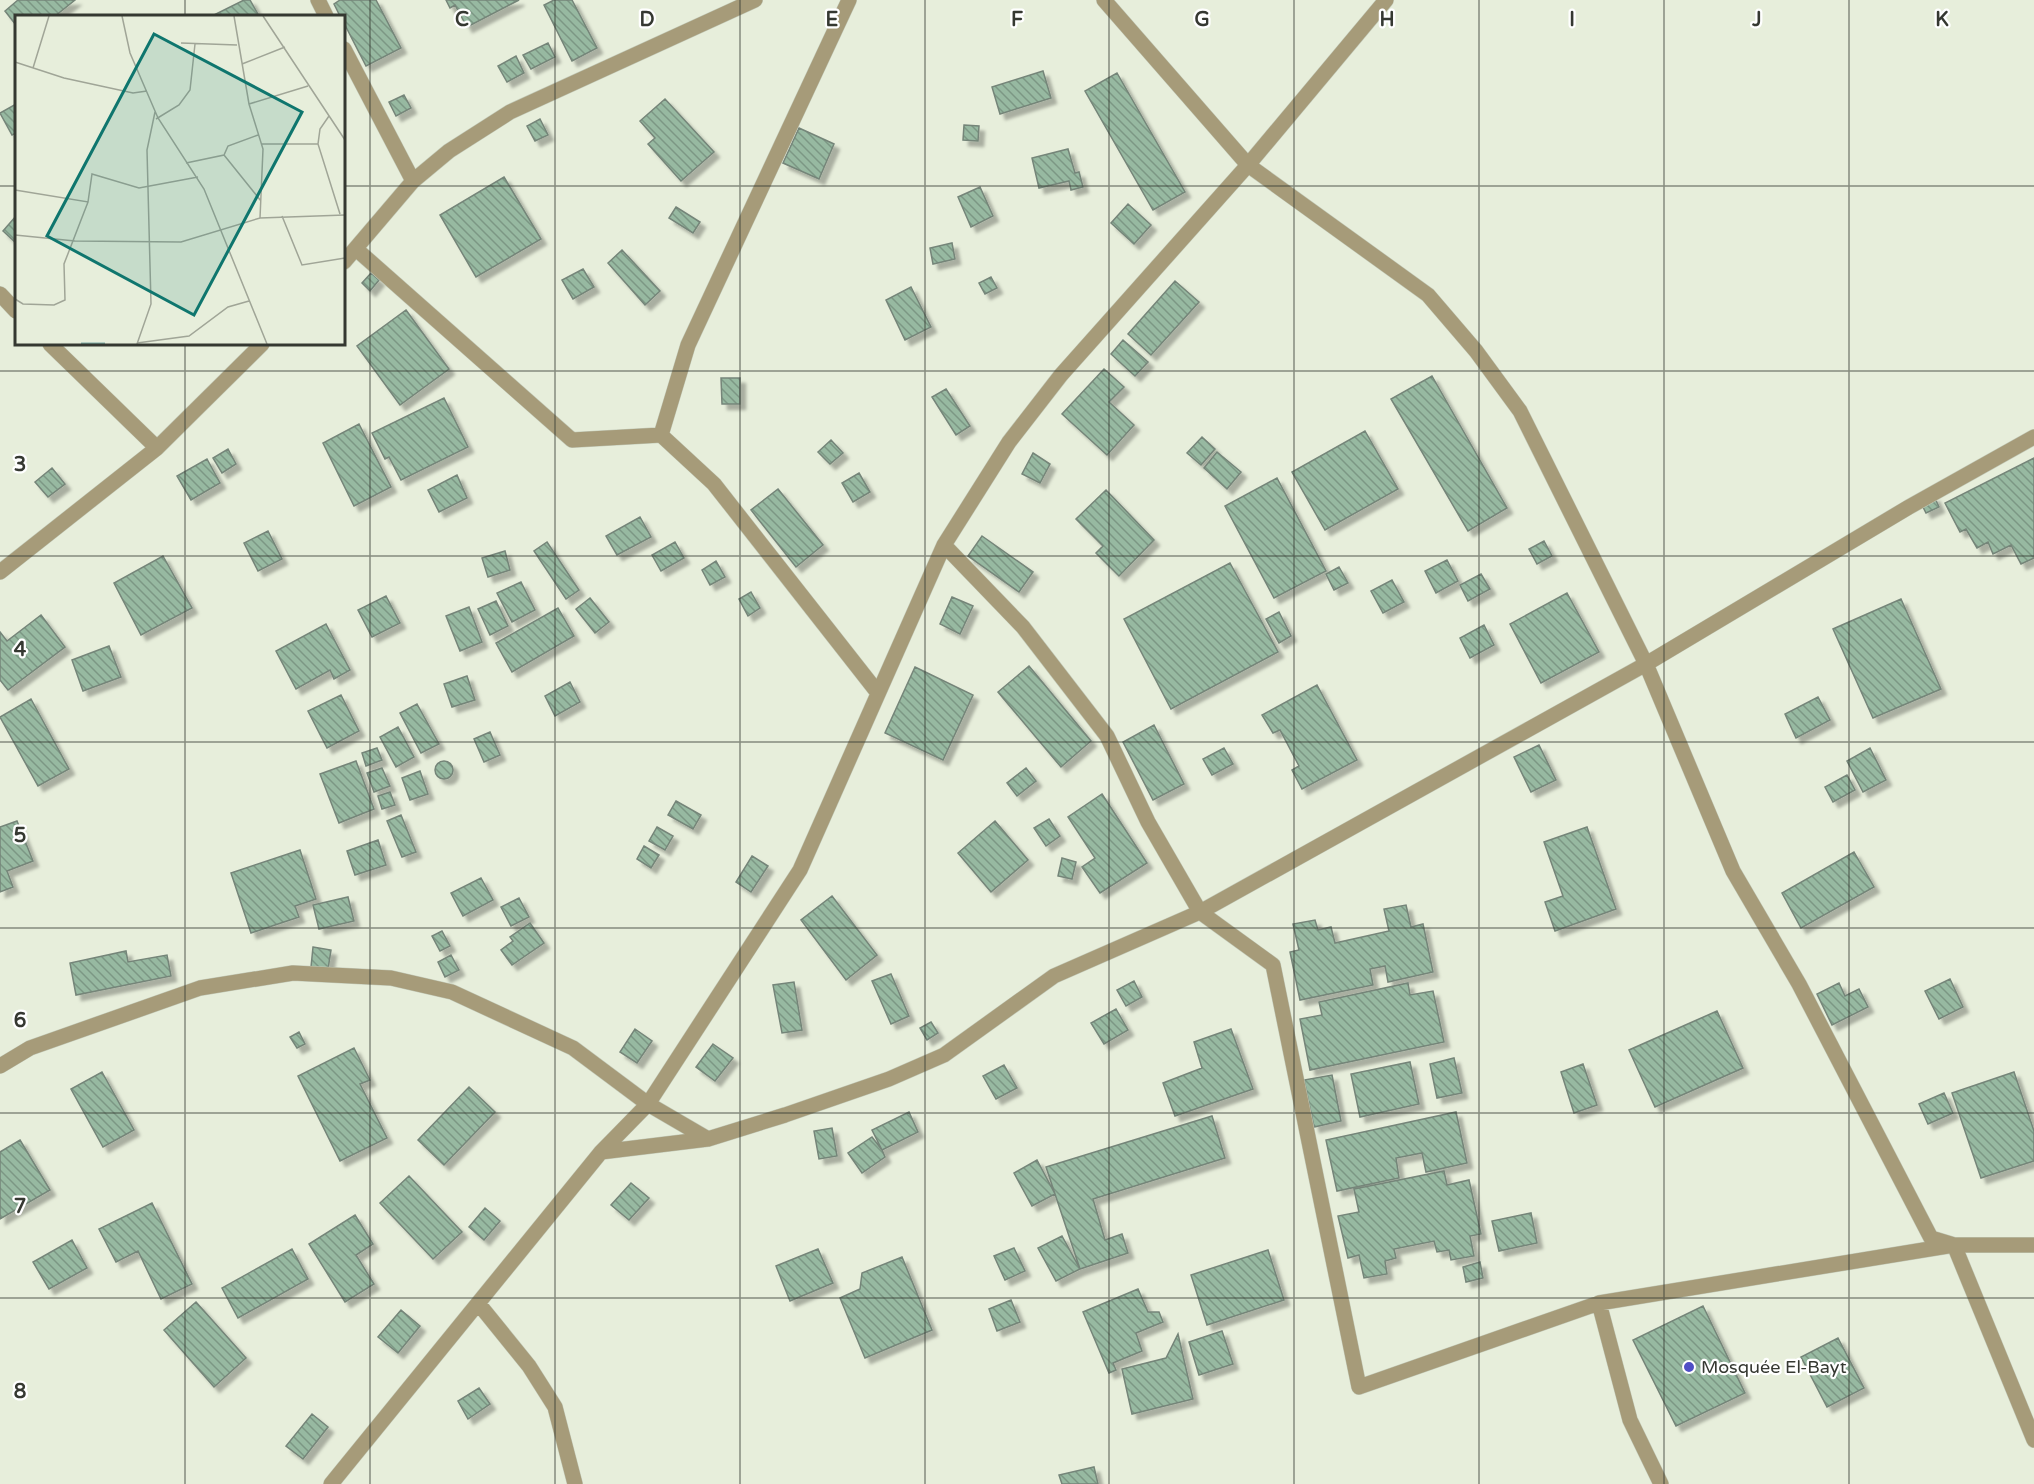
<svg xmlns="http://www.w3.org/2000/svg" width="2034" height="1484" viewBox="0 0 2034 1484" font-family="'Varela Round',sans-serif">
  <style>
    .building { fill: url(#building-back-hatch); stroke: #758579; stroke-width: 1.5; filter: url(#shadow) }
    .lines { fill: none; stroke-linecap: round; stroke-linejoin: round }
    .minor-casing { stroke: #c3cab9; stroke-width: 16 }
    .minor { stroke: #a69b79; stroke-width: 15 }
    .grid { fill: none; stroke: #353831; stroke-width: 1.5; stroke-opacity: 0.55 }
    .poi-dot { fill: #4f4ec5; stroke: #fff; stroke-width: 2 }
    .labels { text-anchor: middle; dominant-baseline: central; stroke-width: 4.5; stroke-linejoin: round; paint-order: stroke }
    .poi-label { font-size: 18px; fill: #353831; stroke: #fff; text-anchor: start }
    .inset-river { fill: none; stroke: #7fada6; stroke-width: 3 }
    .inset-road { fill: none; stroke: #a0a597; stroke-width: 1.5 }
    .view { fill: #0f766e; fill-opacity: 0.15; stroke: #0f766e; stroke-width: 3 }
    .inset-edge { fill: none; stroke: #353831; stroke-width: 3 }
    .grid-label { font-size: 20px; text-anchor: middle; font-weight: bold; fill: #353831; stroke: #fff; stroke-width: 4.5; stroke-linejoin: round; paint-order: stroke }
  </style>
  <defs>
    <pattern id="building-back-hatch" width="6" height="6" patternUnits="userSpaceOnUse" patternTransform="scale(1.5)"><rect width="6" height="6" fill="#97b9a1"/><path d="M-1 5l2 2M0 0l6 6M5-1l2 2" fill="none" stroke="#7c9784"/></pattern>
    <filter id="shadow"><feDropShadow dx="5.5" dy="5.5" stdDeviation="1.5" flood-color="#0004"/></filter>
  </defs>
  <rect width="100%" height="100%" fill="#e7eedb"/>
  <path class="building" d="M18 0H75L55 16H16V25L5 11Z
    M244 0H250L259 16H212Z
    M340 0H376L401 48 366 66 344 23V16H340L334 4Z
    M446 0H519L467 27 455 5 450 8Z
    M554 0H572L597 48 572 61 544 5Z
    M548 43 555 57 531 69 523 55Z
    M516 56 524 73 507 82 498 66Z
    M1043 71 1051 98 1000 114 992 87Z
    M1117 73 1185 192 1153 210 1085 91Z
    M404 95 411 108 396 116 389 102Z
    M665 99 714 152 681 181 648 144 655 138 640 121Z
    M16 104V133L12 135 0 113Z
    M540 119 548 135 535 141 527 126Z
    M964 125 979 126 978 141 963 140Z
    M799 128 834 144 819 179 783 163Z
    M1068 149 1075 173 1079 172 1083 187 1071 190 1069 181 1039 188 1032 158Z
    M504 177 541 239 476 277 440 215Z
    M980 187 993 216 971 227 958 197Z
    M1128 204 1151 225 1134 244 1111 223Z
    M676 207 700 222 693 233 669 218Z
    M16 216V243L3 231Z
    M952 243 955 259 933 264 930 248Z
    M622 250 660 291 645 305 608 263Z
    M583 269 594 287 573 299 562 280Z
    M371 273 379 280 370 291 362 283Z
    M991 277 997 288 985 294 979 283Z
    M1175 281 1199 302 1151 355 1128 334Z
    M911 287 931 327 905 340 886 300Z
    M406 310 449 369 400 405 357 346Z
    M1123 340 1148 362 1135 376 1111 354Z
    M1104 369 1124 387 1109 402 1134 425 1107 455 1062 414Z
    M1432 376 1507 508 1468 531 1391 399Z
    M721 378H740V404H722Z
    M946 389 970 426 956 435 932 397Z
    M444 398 468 447 401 480 389 457 385 459 372 433Z
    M359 424 391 487 354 506 323 443Z
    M1365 431 1398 489 1325 530 1292 472Z
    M1202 437 1215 449 1201 465 1187 453Z
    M831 440 843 453 830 464 818 452Z
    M228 449 236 464 222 473 213 458Z
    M1217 452 1241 472 1227 489 1204 468Z
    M1033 453 1050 464 1040 483 1022 474Z
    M2034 458V558L2021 564 2011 545 1993 554 1988 542 1977 548 1966 529 1960 532 1945 503Z
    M207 459 220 483 191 500 177 476Z
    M52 468 65 484 48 497 35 482Z
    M859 473 870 492 853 502 842 483Z
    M457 475 467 498 439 512 428 490Z
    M1277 478 1326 571 1274 598 1225 506Z
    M778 489 823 545 796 567 751 510Z
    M1106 490 1154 540 1119 576 1096 553 1103 546 1076 519Z
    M1934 496 1939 507 1926 513 1921 503Z
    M640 517 651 537 617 555 606 536Z
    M268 531 282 559 258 571 244 543Z
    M982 536 1033 572 1019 592 968 556Z
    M1544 541 1552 556 1537 564 1529 549Z
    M547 542 579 590 566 599 534 551Z
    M675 542 684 558 661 571 652 555Z
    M505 551 510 570 488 577 482 558Z
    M163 556 192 608 141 635 114 583Z
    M1447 560 1458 581 1436 593 1425 571Z
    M716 561 725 577 710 585 702 570Z
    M1230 563 1278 652 1171 709 1124 619Z
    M1339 567 1348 583 1334 590 1326 574Z
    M1481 574 1490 589 1468 601 1460 585Z
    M1392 580 1404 602 1383 613 1371 591Z
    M521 582 535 610 512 622 497 593Z
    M751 592 760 608 748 616 739 599Z
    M1567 593 1599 652 1541 683 1510 624Z
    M386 596 400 623 372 637 358 610Z
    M952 597 973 606 960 634 940 624Z
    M590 598 609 622 595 633 576 609Z
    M1901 599 1941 689 1873 718 1833 629Z
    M496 601 508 626 490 635 478 609Z
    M469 607 482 642 460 651 446 616Z
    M558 608 574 636 512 672 496 643Z
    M1279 612 1291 636 1279 643 1266 619Z
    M41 615 65 647 8 690 0 680V632L7 641Z
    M326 624 350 670 334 679 330 670 296 689 276 651Z
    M1484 625 1494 645 1470 658 1460 638Z
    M109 646 121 677 83 691 72 660Z
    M1029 666 1091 741 1061 767 998 692Z
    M915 667 973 695 943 760 885 733Z
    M467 676 475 700 452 707 444 684Z
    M570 682 580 702 555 716 545 696Z
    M1317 685 1357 760 1302 789 1292 770 1299 766 1280 730 1273 733 1262 715Z
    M341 695 359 731 327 748 308 711Z
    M1818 697 1830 720 1796 738 1785 714Z
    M31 699 69 769 38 786 0 717Z
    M417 704 439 744 421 753 400 713Z
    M1154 725 1184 784 1153 800 1123 742Z
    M398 727 414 757 396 767 380 737Z
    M490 732 500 755 484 762 474 739Z
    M1539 745 1556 780 1531 792 1514 757Z
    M377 748 382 760 366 766 362 753Z
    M1224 748 1233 764 1212 775 1203 759Z
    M1870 748 1886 780 1863 792 1847 761Z
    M356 761 374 809 339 823 320 774Z
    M435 770a9 9 0 1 1 18 0a9 9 0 1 1-18 0Z
    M382 768 390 786 374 792 367 773Z
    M1026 768 1036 781 1017 796 1007 783Z
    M420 771 428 794 410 800 402 778Z
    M1847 775 1855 790 1833 802 1825 787Z
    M390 792 395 805 382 809 378 796Z
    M1102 794 1147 863 1100 893 1082 867 1095 858 1068 817Z
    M676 801 701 815 693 829 668 815Z
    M401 815 416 852 402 857 387 821Z
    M1049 819 1060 836 1046 846 1034 828Z
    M17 821 33 861 7 871 13 887 0 892V827Z
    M995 821 1028 860 991 892 958 853Z
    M657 827 673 836 665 850 649 841Z
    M1587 827 1616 909 1555 931 1545 902 1563 896 1544 842Z
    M378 840 386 865 355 875 347 851Z
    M644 846 659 855 651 868 637 859Z
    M300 850 316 899 295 906 299 917 251 933 231 873Z
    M1854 852 1874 887 1801 928 1782 893Z
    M752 856 768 866 751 892 736 882Z
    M1062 858 1076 862 1072 879 1058 876Z
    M481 878 493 900 463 916 451 893Z
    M832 896 877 955 846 980 801 920Z
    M348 897 354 921 319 929 313 905Z
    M519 898 529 917 511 926 501 907Z
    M1406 905 1411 927 1423 924 1433 972 1388 982 1385 966 1370 969 1373 985 1300 1000 1290 952 1299 950 1293 924 1315 920 1318 930 1331 927 1335 943 1389 931 1384 909Z
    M530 923 544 943 512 965 501 950 513 941 510 937Z
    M442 931 450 946 440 951 432 936Z
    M313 947 331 950 328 969 311 967Z
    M126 951 128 962 167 955 171 976 76 995 70 963Z
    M451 955 459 970 445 977 438 962Z
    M891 974 909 1016 891 1024 872 981Z
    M1950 979 1963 1007 1939 1019 1925 991Z
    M1134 981 1142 997 1126 1006 1117 990Z
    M794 982 802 1030 782 1033 773 985Z
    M1408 983 1410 995 1433 991 1444 1042 1310 1070 1300 1019 1322 1015 1319 1002Z
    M1839 983 1845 996 1859 989 1868 1007 1832 1025 1817 994Z
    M1116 1009 1128 1030 1104 1044 1091 1023Z
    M1717 1011 1743 1068 1655 1107 1629 1050Z
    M931 1022 938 1033 927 1040 920 1028Z
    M635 1029 652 1041 637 1063 620 1052Z
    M1231 1029 1253 1089 1175 1116 1163 1083 1202 1068 1194 1042Z
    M299 1032 305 1044 297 1048 290 1037Z
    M713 1044 733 1058 715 1081 696 1067Z
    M354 1048 370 1080 360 1084 387 1138 340 1161 298 1076Z
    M1454 1058 1462 1093 1437 1098 1430 1064Z
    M1410 1062 1419 1104 1360 1117 1351 1074Z
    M1583 1064 1597 1105 1574 1113 1561 1072Z
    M1004 1065 1017 1088 996 1099 983 1076Z
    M102 1072 134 1130 103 1147 71 1089Z
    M2014 1072 2034 1131V1161L1981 1178 1952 1093Z
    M1332 1075 1341 1121 1314 1127 1304 1080Z
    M469 1087 495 1112 444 1165 418 1140Z
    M1944 1093 1953 1113 1928 1124 1919 1104Z
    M909 1112 918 1132 882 1150 872 1130Z
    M1456 1112 1467 1163 1426 1172 1422 1153 1396 1158 1399 1178 1337 1191 1326 1140Z
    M1212 1116 1225 1158 1093 1199 1105 1240 1122 1234 1128 1253 1080 1269 1046 1167Z
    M832 1128 837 1156 819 1159 814 1131Z
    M872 1137 882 1150 885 1157 862 1173 848 1153Z
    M20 1140 50 1190 0 1219V1152Z
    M1037 1160 1055 1194 1032 1206 1014 1173Z
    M1444 1171 1447 1185 1469 1180 1481 1234 1470 1236 1474 1256 1451 1260 1449 1250 1437 1252 1434 1241 1394 1249 1396 1258 1385 1261 1387 1274 1364 1278 1359 1255 1348 1258 1338 1216 1359 1212 1354 1189Z
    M409 1176 462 1232 433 1259 380 1203Z
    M631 1183 649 1198 629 1220 611 1205Z
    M152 1203 192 1284 161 1299 138 1251 116 1262 99 1229Z
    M485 1208 500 1221 484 1240 469 1227Z
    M1531 1213 1537 1243 1499 1251 1492 1221Z
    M355 1215 373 1244 356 1255 374 1284 345 1302 309 1244Z
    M1062 1236 1080 1269 1056 1281 1038 1248Z
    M72 1240 87 1268 49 1289 33 1262Z
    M1014 1248 1025 1271 1005 1280 994 1256Z
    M292 1249 308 1279 238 1318 222 1288Z
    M818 1249 833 1283 790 1301 776 1266Z
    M1268 1250 1284 1300 1207 1325 1191 1275Z
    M902 1257 932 1330 865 1358 840 1298 860 1289 862 1273Z
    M1480 1262 1483 1278 1466 1282 1463 1267Z
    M1138 1289 1148 1312H1159L1163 1322 1136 1333 1142 1351 1113 1363 1116 1370 1109 1373 1083 1312Z
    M1011 1300 1020 1322 997 1331 989 1309Z
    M196 1302 246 1358 214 1387 164 1330Z
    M1703 1306 1745 1393 1676 1426 1633 1340Z
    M401 1310 420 1326 398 1353 378 1337Z
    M1222 1331 1233 1364 1199 1375 1189 1342Z
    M1178 1334 1193 1399 1132 1414 1122 1369 1166 1358Z
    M1838 1338 1864 1388 1827 1407 1801 1357Z
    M479 1388 490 1404 468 1419 458 1401Z
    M312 1414 328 1427 303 1459 286 1446Z
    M1094 1467 1098 1484H1062L1059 1475Z"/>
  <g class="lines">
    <g class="minor-casing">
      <path id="minor" d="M318 0 326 16
        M1104 0 1248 165 1428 295 1476 351 1520 411 1646 664 1733 871 1799 984 1931 1238 1954 1245 2034 1440
        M344 49 413 181
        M356 249 572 440 661 435 714 484 878 693
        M344 262 413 181 449 151 510 112 755 0
        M0 294 16 311
        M50 344 157 448
        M661 435 688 345 849 0
        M944 545 1023 627 1107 736 1148 822 1200 912 1273 965 1359 1387 1599 1303 1630 1420 1661 1484
        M0 572 157 448 262 344
        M0 1066 30 1048 200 988 293 973 391 978 452 992 573 1048 648 1104 708 1139
        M601 1152 708 1139 785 1115 889 1079 944 1055 1054 976 1200 912 1646 664 1909 507 2034 437
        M478 1303 529 1366 555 1407 575 1484
        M1599 1303 1954 1245H2034
        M331 1484 601 1152 648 1104 800 870 944 545 1009 442 1061 375 1248 165 1386 0"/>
    </g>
    <use href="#minor" class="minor"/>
  </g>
  <path class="grid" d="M185 0V16M370 0V1484M555 0V1484M740 0V1484M925 0V1484M1109 0V1484M1294 0V1484M1479 0V1484M1664 0V1484M1849 0V1484M0 186H16M344 186H2034M185 344V1484M0 371H2034M0 556H2034M0 742H2034M0 928H2034M0 1113H2034M0 1298H2034"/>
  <circle class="poi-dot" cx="1689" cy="1367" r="6"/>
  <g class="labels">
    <g class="poi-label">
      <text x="1701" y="1367">Mosquée El-Bayt</text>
    </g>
  </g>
  <g transform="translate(15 15)">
    <rect width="330" height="330" fill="#e7eedb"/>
    <path class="inset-river" d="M66 329H90"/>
    <path class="inset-road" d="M107 1 115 38 143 103 189 174 252 329M219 1 234 89 248 134 245 203M248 1 330 125M166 28 222 30M0 47 49 63 118 78 132 76M227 49 270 32M18 53 34 1M234 89 293 71M314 101 305 114 303 129 325 199M141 104 164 90 175 75 180 29M247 129H303M209 140 246 186M171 148 209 140 213 131 243 120M0 175 73 187 77 159 124 173 183 162M267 201 287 250 330 243M0 220 60 226 166 227 245 203 330 200M0 284 8 289 39 290 50 285 49 249 73 187M122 328 174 321 213 292 234 286M122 329 136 289 132 135 140 97"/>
    <path class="view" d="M139 19 287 97 179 300 32 221Z"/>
    <rect width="330" height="330" class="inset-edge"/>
  </g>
  <g class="grid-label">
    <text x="462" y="26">C</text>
    <text x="647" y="26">D</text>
    <text x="832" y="26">E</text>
    <text x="1017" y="26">F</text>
    <text x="1202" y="26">G</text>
    <text x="1387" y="26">H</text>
    <text x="1572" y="26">I</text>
    <text x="1757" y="26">J</text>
    <text x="1942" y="26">K</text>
    <text x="20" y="471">3</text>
    <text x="20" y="656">4</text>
    <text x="20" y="842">5</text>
    <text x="20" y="1027">6</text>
    <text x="20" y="1213">7</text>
    <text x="20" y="1398">8</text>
  </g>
</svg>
